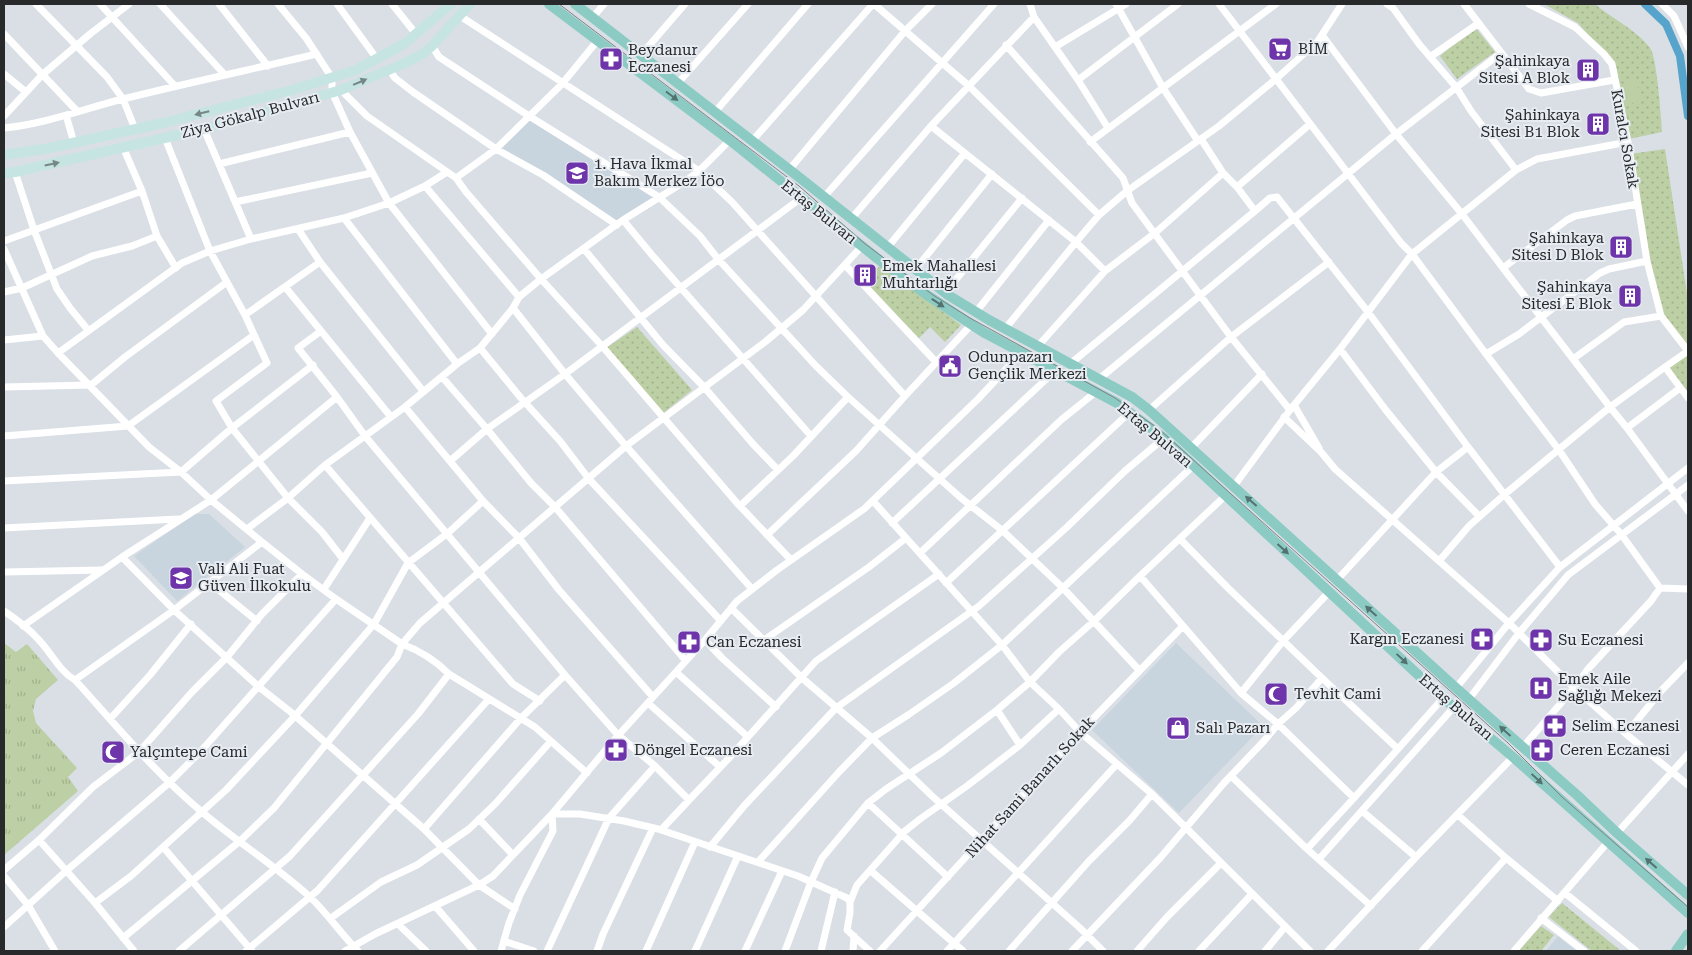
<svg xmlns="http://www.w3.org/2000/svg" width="1692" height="955" viewBox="0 0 1692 955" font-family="'Roboto Serif',serif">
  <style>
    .built { fill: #c8d4de }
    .grass { fill: url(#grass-tufts) }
    .park { fill: url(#park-dots) }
    .garden { fill: #bdcfa4 }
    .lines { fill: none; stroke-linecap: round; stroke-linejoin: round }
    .canal { stroke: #56a3cb; stroke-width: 8 }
    .street { stroke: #fff; stroke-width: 7 }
    .secondary { stroke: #c6e5e2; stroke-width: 10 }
    .primary { stroke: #8ccbc4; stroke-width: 10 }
    .tram { stroke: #7f8387; stroke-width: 1 }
    .oneway { fill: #768786 }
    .oneway2 { fill: #547270 }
    .labels { text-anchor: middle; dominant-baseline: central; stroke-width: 4; stroke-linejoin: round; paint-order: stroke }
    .poi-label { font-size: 15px; fill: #27292b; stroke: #e6ecf2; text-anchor: start }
    .street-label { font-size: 15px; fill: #27292b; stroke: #e6ecf2 }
  </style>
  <defs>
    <pattern id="grass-tufts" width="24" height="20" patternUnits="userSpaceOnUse" patternTransform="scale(1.25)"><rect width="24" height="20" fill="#bdcfa4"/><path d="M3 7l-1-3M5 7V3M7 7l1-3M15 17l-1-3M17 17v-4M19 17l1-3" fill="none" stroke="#a2b28d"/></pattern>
    <pattern id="park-dots" width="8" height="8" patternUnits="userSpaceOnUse" patternTransform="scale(1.25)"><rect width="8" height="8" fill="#bdcfa4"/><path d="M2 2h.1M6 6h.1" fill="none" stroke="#a2b28d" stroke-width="1.8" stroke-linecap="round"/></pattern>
  </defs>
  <rect width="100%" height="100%" fill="#d9dfe5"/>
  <path class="built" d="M529 116 659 197 617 225 496 149Z
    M195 514H209L245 547 177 601 134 556Z
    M1176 643 1263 726 1179 813 1092 730Z
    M1558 936 1576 951H1546Z"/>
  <path class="grass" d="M4 643 16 652 27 644 58 680 36 699 33 711 36 723 77 768 68 777 78 791 4 855Z"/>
  <path class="park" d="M1544 4H1595C1612 19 1636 29 1650 48 1657 57 1661 117 1662 132L1629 139 1616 67 1578 23Z
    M1475 27 1495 52 1457 79 1440 56Z
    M1665 149 1688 300V343L1686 345 1662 314 1647 255 1630 154Z
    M880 265 961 325 945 342 930 327 919 338 866 285Z
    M637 327 692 390 662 414 606 348Z
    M1688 356V394L1665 367Z
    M1562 903 1621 951H1592L1549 917Z
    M1541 926 1554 935 1541 951H1518Z"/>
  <path class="garden" d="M1636 78 1641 101 1628 104 1624 80Z"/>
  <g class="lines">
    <path class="canal" d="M1645 4 1666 24 1680 56 1688 116"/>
    <path class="street" d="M36 4 107 77 123 99 135 129
      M100 4 175 86
      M160 4 225 75
      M219 4 268 66
      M278 4 306 38 332 78V92L350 132 389 203 492 334
      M337 4 377 59
      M392 4 416 34
      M874 4 969 86 1099 215 1127 191 1219 126 1276 79 1318 41 1342 4
      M1030 4 1034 17 1078 80 1178 4
      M1116 4 1163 88 1198 141
      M1219 4 1401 243 1412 254 1486 354 1559 450 1595 504 1621 534 1660 588 1651 601 1588 669 1574 688 1523 747
      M1387 4 1393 8 1419 44 1456 87 1471 111 1516 170
      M1464 4 1529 89 1541 93 1614 80
      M1529 4 1575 27 1604 54 1612 64 1628 142 1647 261 1661 316 1688 351 1665 367 1688 398
      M1662 4 1674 16 1688 47
      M460 16 699 171 732 202 905 396
      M593 17 604 4
      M4 34 77 111
      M1322 35 1396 134 1501 53
      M1006 45 1123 178 1132 203 1231 337 1290 410
      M432 46 439 57 529 116 659 197 700 236 718 259 816 366 848 397
      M1055 47 1126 4
      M641 55 685 4
      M1430 57 1479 23
      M389 69 395 78 413 92 496 149 543 175 617 225
      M4 74 26 92
      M1078 80 1108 128
      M678 83 748 4
      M341 90 367 116 456 178 466 192 541 279 602 346 737 503 791 560
      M715 112 808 4
      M66 115 74 143
      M4 116 42 75 90 34 129 4
      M931 126 1076 242 1099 215
      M4 128C45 124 83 109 123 99 187 83 253 69 317 54
      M204 129 251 239
      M165 138 210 251 245 315 267 363 216 401 232 428 288 498 322 532 343 559
      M1201 139 1223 173 1237 187 1255 211
      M752 141 873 4
      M1090 142 1276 4
      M123 147 142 191 157 236 176 268
      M219 164 350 132
      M789 170 905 31 932 4
      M15 172 34 230 57 289 70 308 88 330
      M456 178 496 149 562 84 598 40
      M425 186 519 297
      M1237 187 1310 124
      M824 197 994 4
      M235 202 372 173
      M1637 204 1575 216 1567 220 1503 268 1610 407 1665 367
      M344 218 457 364
      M851 219 931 126 1034 17
      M623 220 652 255 811 436
      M298 229 320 262 423 391
      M4 241 142 191
      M887 248 965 153
      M4 249 43 336 58 353
      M584 249 663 345 704 387 753 444 778 470
      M845 265 936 362
      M915 270 992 174
      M286 288 391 417
      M4 292 22 288 92 256 132 246 157 236
      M945 293 1022 198
      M513 308 565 374 626 446 752 589
      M976 312 1049 220
      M245 315 320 262
      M1005 329 1076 242 1105 271
      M321 331 298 348 337 397
      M4 340 43 336
      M1038 346 1105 271 1155 233 1223 173
      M480 348 521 398 560 441 589 479 721 621
      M1486 354 1519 334 1600 273 1609 269 1647 261
      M1573 359 1624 322 1661 316
      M1070 364 1255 211 1270 198 1277 197 1368 312 1468 447
      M442 377 487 429 450 461
      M1099 379 1396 134 1462 214 1503 268
      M4 387 91 385 125 357 227 282
      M1294 405 1319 448
      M405 407 483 501 519 538 559 590 653 697
      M1149 410 1231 337 1329 262
      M1284 417 1321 452 1335 469 1509 623 1574 688 1626 734 1688 785
      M1627 428 1688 511
      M4 436 128 426 254 335
      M1191 448 1262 374
      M325 465 513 684 540 701
      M4 481 181 472 232 428 313 365
      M1234 486 1290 410 1340 349
      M1225 496 1140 576 1241 693 1278 724 1354 798 1398 749
      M873 501 1002 645 1030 682 1059 709 1080 732 1152 794 1130 820 1089 861 1009 951
      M740 506 793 456 848 397 961 498 1003 531 1063 588 1139 670
      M1479 516 1436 472 1385 409 1340 349 1412 254 1516 170 1537 159 1628 142
      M892 523 1056 370
      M4 528 178 519
      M247 529 288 498 325 465 405 407 457 364 480 348 513 308 519 297 541 279 623 220 684 182 699 171 730 140
      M767 535 856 451 905 396 971 325
      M1180 539 1228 588 1322 678
      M920 553 1061 420 1097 391
      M122 557 174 610 259 687 292 713 424 829 479 885 515 909
      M1439 561 1469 526 1505 494 1610 407 1627 428 1680 388
      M4 572 102 570
      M1337 580 1436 472 1468 447 1560 567
      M209 582 257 621
      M946 583 1130 412
      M1660 588 1688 589
      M324 589 370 518
      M731 608 802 678 872 738 932 796 1080 928 1103 951
      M4 611C16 619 28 628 38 639 51 652 59 671 75 680L174 610 262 542
      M23 626 122 557 211 500 337 397 365 436 565 675
      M705 640 722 658 776 707
      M764 640 869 567 906 538
      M686 661 555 507 531 483 487 429 565 374 801 198
      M676 672 748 737
      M449 674C435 660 421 651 402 644L420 623 626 446 765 342 803 310 862 246
      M75 680C116 725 155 773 202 812 237 842 276 866 310 897 328 914 341 934 358 951
      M1456 688 1509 623 1560 567 1688 468
      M1241 693 1283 641 1330 591
      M1469 699 1519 633 1568 575 1688 485
      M648 703 720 767
      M997 710 1020 745
      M110 719 150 675 191 624
      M1626 734 1661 691 1688 663
      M655 766 689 800 661 830
      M1231 776 1307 849 1371 906
      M1152 794 1310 951
      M689 800 730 757 816 661 939 574
      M868 803 948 877
      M1362 811 1416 857
      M1458 815 1506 858
      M479 819 513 855
      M424 829 521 718 565 675 618 735 655 766 609 818 547 951
      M1617 833 1688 754
      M39 840 95 903 134 951
      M163 847 252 951
      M710 847 744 806 836 708 979 606 1066 528 1125 471 1164 438
      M1307 849 1354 798
      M1319 859 1454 707
      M758 862 839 772 872 738 908 715 954 683 1002 645 1193 466
      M4 870 39 840 93 787 139 752 192 692 227 657 262 614 302 574
      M871 871 963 951
      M4 876 28 905 55 951
      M1565 893 1636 951
      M95 903 131 876 226 790 295 716 374 624 408 563 448 533 483 501
      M435 906 474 951
      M331 918 381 882 417 865 469 829 495 804 551 741
      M1541 918 1584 951
      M398 924 426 951
      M4 927 66 871 170 782 201 751 336 599 302 574 262 542 211 500 181 472 149 447 58 353 182 263 210 251 251 239 344 218 389 203 425 186 447 172
      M123 938 240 841 274 808 397 657 402 644 336 599
      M504 941 534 951
      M179 951 290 856 418 714 449 674 535 727 587 773
      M246 951 318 890 489 699
      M345 951 375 934 479 885 493 876 552 814 614 740 705 640 737 601 777 570 864 509 978 399 1021 353
      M501 951 509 923 520 895 553 831 552 814H580L624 821 658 829 798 876 847 898 850 902
      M597 951 603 934 653 828
      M646 951 695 842
      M695 951 738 856
      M745 951 782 871
      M785 951 811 882 822 858 868 803 886 789 941 753 997 710 1030 682 1059 652 1094 621 1140 576
      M821 951 835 892
      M853 951 854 936
      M870 951 847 930 850 913V902L857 885 905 831 920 819 967 786 1020 745 1059 709
      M880 951 1080 732 1183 626
      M947 951 1117 764
      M1072 951 1161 857 1224 783 1264 741 1278 724 1296 708 1322 678 1398 749 1443 698
      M1137 951 1167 917 1221 863
      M1199 951 1252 894
      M1265 951 1285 927
      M1328 951 1416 857 1513 757
      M1422 951 1506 858 1558 901
      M1514 951 1608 842"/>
    <path class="secondary" d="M4 155 50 148 163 123 292 90 356 70 404 44 451 4
      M4 173 15 172 204 129 341 90 405 63 424 53 432 46 470 4"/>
    <path class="primary" d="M549 4 736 145 878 259 927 295 983 332 1117 403 1164 438 1443 698 1513 757 1688 913
      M575 4 795 174 948 295 989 320 1132 397 1149 410 1456 688 1578 796 1617 833 1688 895
      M1676 951 1688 934"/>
    <path class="tram" d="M559 4 799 186 864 243 933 295 970 318 1115 398 1160 430 1508 743 1562 797 1688 907"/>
  </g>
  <defs><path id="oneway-solid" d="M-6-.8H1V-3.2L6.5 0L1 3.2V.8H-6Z" transform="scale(1.25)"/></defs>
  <g class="oneway">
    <use href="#oneway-solid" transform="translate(360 82) rotate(-23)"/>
    <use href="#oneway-solid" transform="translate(202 113) rotate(166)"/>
    <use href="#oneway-solid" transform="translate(52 164) rotate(-12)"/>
  </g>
  <g class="oneway2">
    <use href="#oneway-solid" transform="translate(672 96) rotate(37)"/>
    <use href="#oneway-solid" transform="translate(938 303) rotate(34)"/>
    <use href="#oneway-solid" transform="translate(1251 501) rotate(-139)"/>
    <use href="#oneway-solid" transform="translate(1283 549) rotate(42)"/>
    <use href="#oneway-solid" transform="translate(1371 611) rotate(-138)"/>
    <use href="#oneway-solid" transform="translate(1402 659) rotate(43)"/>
    <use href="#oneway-solid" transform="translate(1505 731) rotate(-138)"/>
    <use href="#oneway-solid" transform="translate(1537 779) rotate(43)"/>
    <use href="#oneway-solid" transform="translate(1651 863) rotate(-139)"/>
  </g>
  <defs>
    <g id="supermarket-square" transform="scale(1.25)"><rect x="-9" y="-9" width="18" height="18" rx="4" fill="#6e34aa" stroke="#e6ecf2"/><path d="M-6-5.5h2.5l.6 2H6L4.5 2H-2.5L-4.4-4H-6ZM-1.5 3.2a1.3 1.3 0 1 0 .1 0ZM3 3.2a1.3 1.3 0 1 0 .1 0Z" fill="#fff"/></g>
    <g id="pharmacy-square" transform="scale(1.25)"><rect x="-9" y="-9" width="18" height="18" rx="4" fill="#6e34aa" stroke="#e6ecf2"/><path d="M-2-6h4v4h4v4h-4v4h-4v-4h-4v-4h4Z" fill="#fff"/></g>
    <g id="building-square" transform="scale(1.25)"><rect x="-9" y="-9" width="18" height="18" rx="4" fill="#6e34aa" stroke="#e6ecf2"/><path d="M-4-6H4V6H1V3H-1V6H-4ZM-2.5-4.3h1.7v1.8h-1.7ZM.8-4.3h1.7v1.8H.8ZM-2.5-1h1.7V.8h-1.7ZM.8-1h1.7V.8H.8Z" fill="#fff"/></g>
    <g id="school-square" transform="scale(1.25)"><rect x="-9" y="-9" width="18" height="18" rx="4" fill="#6e34aa" stroke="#e6ecf2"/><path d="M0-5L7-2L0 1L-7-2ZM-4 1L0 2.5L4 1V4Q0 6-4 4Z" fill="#fff"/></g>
    <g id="civic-square" transform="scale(1.25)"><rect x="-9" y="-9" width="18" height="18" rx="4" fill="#6e34aa" stroke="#e6ecf2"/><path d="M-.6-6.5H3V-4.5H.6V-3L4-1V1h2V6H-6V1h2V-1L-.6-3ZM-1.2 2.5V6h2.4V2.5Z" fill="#fff"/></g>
    <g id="hospital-square" transform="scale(1.25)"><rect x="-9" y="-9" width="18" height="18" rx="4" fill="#6e34aa" stroke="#e6ecf2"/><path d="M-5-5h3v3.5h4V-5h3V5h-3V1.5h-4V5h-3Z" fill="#fff"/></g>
    <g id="mosque-square" transform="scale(1.25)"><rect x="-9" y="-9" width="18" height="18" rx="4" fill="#6e34aa" stroke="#e6ecf2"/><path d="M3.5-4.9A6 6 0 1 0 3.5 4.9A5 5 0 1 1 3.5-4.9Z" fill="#fff"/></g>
    <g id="shop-square" transform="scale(1.25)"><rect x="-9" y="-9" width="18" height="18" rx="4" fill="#6e34aa" stroke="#e6ecf2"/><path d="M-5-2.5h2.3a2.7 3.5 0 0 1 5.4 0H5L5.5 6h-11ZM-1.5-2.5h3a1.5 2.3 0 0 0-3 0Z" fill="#fff"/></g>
  </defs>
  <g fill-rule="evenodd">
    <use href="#supermarket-square" x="1280" y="49"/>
    <use href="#pharmacy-square" x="611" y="59"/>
    <use href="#building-square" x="1588" y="70"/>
    <use href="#building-square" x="1598" y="124"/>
    <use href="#school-square" x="577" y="173"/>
    <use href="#building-square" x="1621" y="247"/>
    <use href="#building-square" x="865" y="275"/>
    <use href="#building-square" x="1630" y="296"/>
    <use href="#civic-square" x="950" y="366"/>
    <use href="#school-square" x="181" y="578"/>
    <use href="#pharmacy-square" x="1482" y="639"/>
    <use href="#pharmacy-square" x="1541" y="640"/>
    <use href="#pharmacy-square" x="689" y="642"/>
    <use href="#hospital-square" x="1541" y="688"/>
    <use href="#mosque-square" x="1276" y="694"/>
    <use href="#pharmacy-square" x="1555" y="726"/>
    <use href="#shop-square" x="1178" y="728"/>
    <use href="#pharmacy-square" x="616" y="750"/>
    <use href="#pharmacy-square" x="1542" y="750"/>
    <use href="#mosque-square" x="113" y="752"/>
  </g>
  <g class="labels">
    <g class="poi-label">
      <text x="1298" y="49">BİM</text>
      <text x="628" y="50">Beydanur<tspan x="628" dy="17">Eczanesi</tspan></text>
      <text x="1570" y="61" text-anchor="end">Şahinkaya<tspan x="1570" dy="17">Sitesi A Blok</tspan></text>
      <text x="1580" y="115" text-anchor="end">Şahinkaya<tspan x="1580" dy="17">Sitesi B1 Blok</tspan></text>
      <text x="594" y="164">1. Hava İkmal<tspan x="594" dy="17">Bakım Merkez İöo</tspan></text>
      <text x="1604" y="238" text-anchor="end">Şahinkaya<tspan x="1604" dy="17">Sitesi D Blok</tspan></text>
      <text x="882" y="266">Emek Mahallesi<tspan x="882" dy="17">Muhtarlığı</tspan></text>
      <text x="1612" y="287" text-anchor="end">Şahinkaya<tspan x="1612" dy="17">Sitesi E Blok</tspan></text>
      <text x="968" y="357">Odunpazarı<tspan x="968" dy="17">Gençlik Merkezi</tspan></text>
      <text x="198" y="569">Vali Ali Fuat<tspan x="198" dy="17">Güven İlkokulu</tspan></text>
      <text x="1464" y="639" text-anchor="end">Kargın Eczanesi</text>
      <text x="1558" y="640">Su Eczanesi</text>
      <text x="706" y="642">Can Eczanesi</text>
      <text x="1558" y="679">Emek Aile<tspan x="1558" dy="17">Sağlığı Mekezi</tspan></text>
      <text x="1294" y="694">Tevhit Cami</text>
      <text x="1572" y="726">Selim Eczanesi</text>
      <text x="1196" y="728">Salı Pazarı</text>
      <text x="634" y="750">Döngel Eczanesi</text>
      <text x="1560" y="750">Ceren Eczanesi</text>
      <text x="130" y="752">Yalçıntepe Cami</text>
    </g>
    <g class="street-label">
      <text transform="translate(250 115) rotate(-15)">Ziya Gökalp Bulvarı</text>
      <text transform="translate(1625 139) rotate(80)">Kuralcı Sokak</text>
      <text transform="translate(819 212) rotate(39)">Ertaş Bulvarı</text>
      <text transform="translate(1155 435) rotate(40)">Ertaş Bulvarı</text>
      <text transform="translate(1456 707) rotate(41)">Ertaş Bulvarı</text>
      <text transform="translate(1030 787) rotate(-48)">Nihat Sami Banarlı Sokak</text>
    </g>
  </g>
  <rect width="1692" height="955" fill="none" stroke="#27292b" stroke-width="10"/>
</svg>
